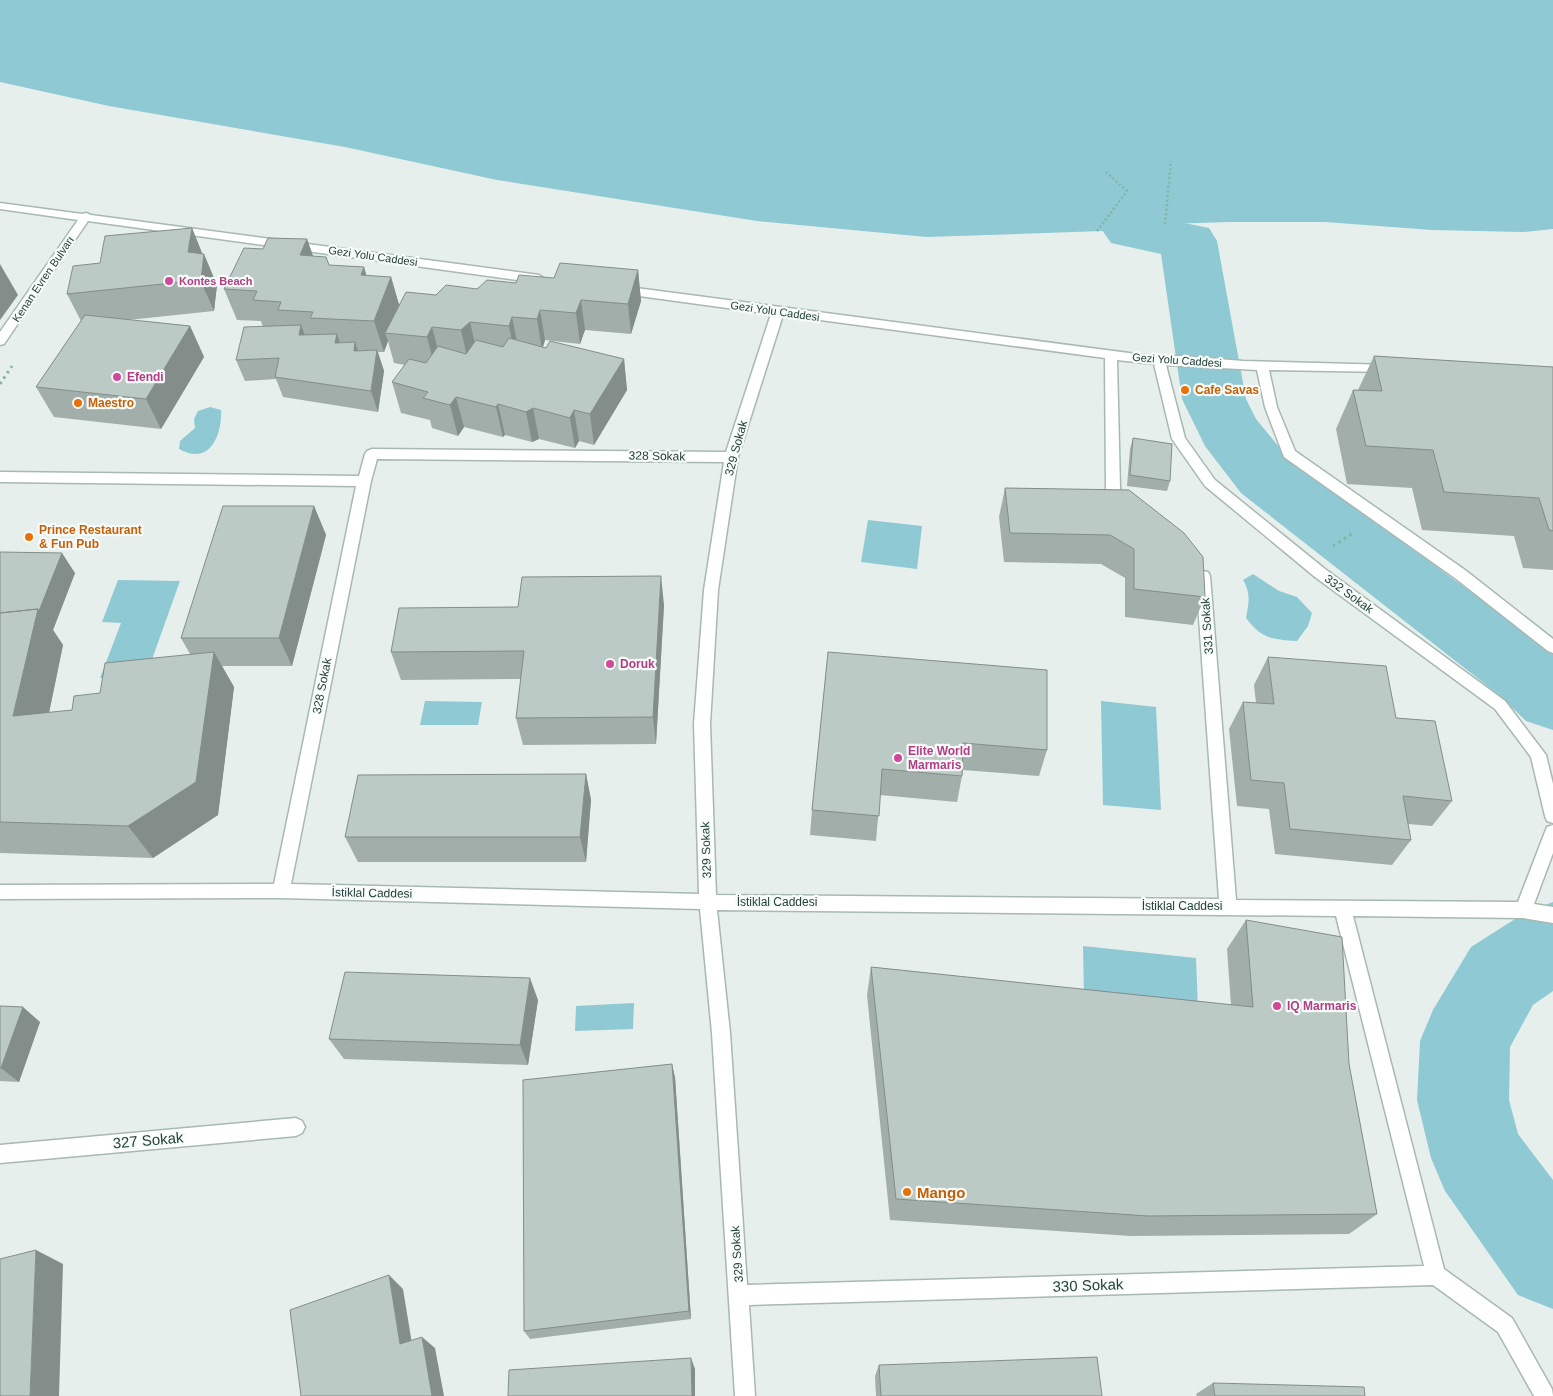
<svg xmlns="http://www.w3.org/2000/svg" width="1553" height="1396" viewBox="0 0 1553 1396" font-family="Helvetica,sans-serif">
  <style>
    .water { fill: #8ec9d4 }
    .lines { fill: none; stroke-linecap: round; stroke-linejoin: round }
    .river { fill: #8ec9d4; fill-rule: evenodd }
    .minor-casing { stroke: #a8b8b2; stroke-width: 3 }
    .path-far1 { stroke: #86b3a5; stroke-width: 2.5; stroke-dasharray: 2 2.5; stroke-linecap: butt }
    .path { stroke: #86b3a5; stroke-width: 3; stroke-dasharray: 2.5 4; stroke-linecap: butt }
    .minor { fill: #fff; fill-rule: evenodd }
    .wall { fill: #a1aea9 }
    .shaded-wall { fill: #838d89 }
    .building { fill: #bbcac4; stroke: #838d89 }
    .hotel-dot { fill: #d1479c; stroke: #f7fbf9; stroke-width: 2 }
    .food-dot { fill: #e8710a; stroke: #f7fbf9; stroke-width: 2 }
    .labels { text-anchor: middle; dominant-baseline: central; stroke-width: 4.5; stroke-linejoin: round; paint-order: stroke }
    .far-street-label { font-size: 11px; fill: #24423a; stroke: #f7fbf9 }
    .far-hotel-label { font-size: 11px; font-weight: bold; fill: #b23c85; stroke: #f7fbf9; text-anchor: start }
    .hotel-label { font-size: 12px; font-weight: bold; fill: #b23c85; stroke: #f7fbf9; text-anchor: start }
    .food-label { font-size: 12px; font-weight: bold; fill: #c56008; stroke: #f7fbf9; text-anchor: start }
    .street-label { font-size: 12px; fill: #24423a; stroke: #f7fbf9 }
    .near-street-label { font-size: 15px; fill: #24423a; stroke: #f7fbf9 }
    .near-food-label { font-size: 15px; font-weight: bold; fill: #c56008; stroke: #f7fbf9; text-anchor: start }
  </style>
  <rect width="100%" height="100%" fill="#e6efeb"/>
  <path class="water" d="M0 0H1553V229L1523 232 1432 230 1325 222H1230L1165 224 1131 230 927 237 757 221 497 180 345 147 109 106 0 82Z
    M210 407 221 410C222 426 216 455 194 454 190 454 183 451 179 449L180 441 195 428 194 419 198 411Z
    M868 520 922 526 917 569 861 562Z
    M1253 574 1279 591 1297 597 1312 613 1308 626 1297 641C1271 639 1262 639 1246 618 1249 603 1251 593 1243 580Z
    M118 580 180 581 145 679 100 678 121 623 102 622Z
    M425 701 482 702 478 725H420Z
    M1101 701 1156 707 1161 810 1103 805Z
    M1083 946 1196 958 1198 1010 1084 997Z
    M634 1003 633 1029 575 1031 576 1006Z"/>
  <g class="lines">
    <path class="river" d="M1131 212 1209 228 1217 241 1246 399 1256 419 1289 459 1553 652V730L1526 721 1499 695 1241 493 1205 446 1182 399 1161 254 1111 243 1102 230 1111 217Z
      M1553 902V991L1533 1005 1510 1047 1509 1100 1518 1134 1553 1180V1309L1518 1295 1445 1191 1431 1158 1417 1100 1420 1041 1433 1010 1471 947 1523 914Z"/>
    <g class="minor-casing">
      <path id="minor" d="M0 203 82 214 86 213 91 215 539 275 545 279 539 283 88 221 4 344 0 345V332L78 220 0 209Z
        M621 286 1159 357 1181 356 1243 361 1392 365 1394 368 1392 371 1388 372 1269 370 1277 407 1295 451 1465 570 1553 639V653L1548 651 1455 578 1284 457 1265 407 1257 370 1166 365 1185 438 1215 480 1325 569 1505 701 1546 755 1553 784V823L1547 821 1545 816 1531 757 1495 709 1315 577 1205 486 1172 439 1154 364 1117 360 1120 489 1133 503 1131 507C1121 510 1111 499 1106 491L1105 358 783 315 738 457 718 590 710 724 716 895 1219 899 1196 576 1198 572 1203 571 1208 572 1210 576 1236 900 1518 902 1545 832 1547 827 1553 825V853L1534 904 1553 907V923L1523 918 1353 916 1444 1269 1512 1318 1552 1389 1553 1396H1534L1498 1332 1433 1285 749 1305 755 1396H735L712 1033 700 909 281 898 0 899V885L274 884 356 486 0 482V472L359 476 365 454 367 451 372 449 726 452 771 314 617 293 615 290ZM377 459 724 462 704 590 694 724 699 894 291 884 371 481ZM717 910 1336 916 1424 1266 747 1285 730 1033Z
        M296 1118 302 1121 305 1127 302 1133 296 1136 0 1163V1145Z"/>
    </g>
    <path class="path-far1" d="M1165 224 1171 161
      M1097 231 1127 191 1106 172"/>
    <path class="path" d="M0 384 12 366
      M1333 546 1353 533"/>
    <use href="#minor" class="minor"/>
  </g>
  <path class="wall" d="M192 228 202 253 217 285 214 311 128 320 190 326 204 357 161 429 54 417 36 387 81 321 67 294 100 263Z
    M307 239 313 256 329 266 364 267 366 276 391 277 399 305 436 295 516 283 638 270 641 301 631 334 585 330 580 344 545 340 543 347 624 359 627 390 594 445 579 441 575 448 539 439 532 442 505 435 503 437 464 427 458 436 432 428 430 420 401 413 392 382 405 365 394 363 388 341 384 352H378L384 371 378 412 283 397 276 379 245 381 236 360 263 327 261 321 237 320 224 289 263 249Z
    M1374 356 1553 367V570L1523 568 1514 536 1422 530 1412 488 1347 484 1336 429 1353 390H1358Z
    M1133 438 1170 481 1167 491 1127 486 1130 449Z
    M1005 488 1129 490 1205 597 1193 625 1125 617V578L1101 564 1004 562 999 517Z
    M314 506 326 535 292 666H222L234 687 218 815 153 858 0 853V552L75 573 53 630 63 645 49 713 72 710 100 693 190 654 181 638Z
    M664 605 656 744 523 745 516 718 521 679 401 680 391 652 518 607Z
    M828 652 1047 750 1039 776 963 770 962 776 957 802 880 795 876 841 810 835 812 810Z
    M1268 657 1396 718 1452 801 1432 826 1408 824 1411 840 1392 865 1275 854 1269 809 1237 806 1229 729 1243 702 1256 703 1254 685Z
    M586 774 591 800 586 862H358L345 837Z
    M1246 920 1349 1064 1377 1214 1349 1234 1131 1236 890 1220 867 995 871 967 1231 1005 1227 949Z
    M538 1000 528 1065 344 1059 329 1039Z
    M0 1006 40 1022 19 1082 0 1081Z
    M675 1077 691 1319 530 1339 524 1331Z
    M879 1365 1102 1396H876L875 1376Z
    M1213 1383 1365 1396H1197L1196 1394Z"/>
  <path class="shaded-wall" d="M192 228 204 258V254L217 285 214 311 188 252Z
    M307 239 318 270 300 255Z
    M0 264 18 295 0 320Z
    M364 267 373 298 361 275Z
    M638 270 641 301 631 334 628 304Z
    M391 277 400 308 385 333 388 341 384 352 374 321Z
    M581 300 585 330 580 344 576 313Z
    M540 310 545 340 542 350 537 319Z
    M512 317 518 347 515 357 509 326Z
    M470 322 477 353 468 361 461 330Z
    M301 325 309 346 299 335Z
    M190 326 204 357 161 429 146 399Z
    M432 327 440 358 435 368 427 337Z
    M337 334 344 355 335 343Z
    M355 342 362 364 354 351Z
    M377 350 384 371 378 412 371 391Z
    M624 359 627 390 594 445 590 414Z
    M456 397 464 427 458 436 450 405Z
    M498 404 505 435 503 437 496 407Z
    M533 408 539 439 532 442 526 412Z
    M574 410 579 441 575 448 570 418Z
    M314 506 326 535 292 666 279 638Z
    M62 553 75 573 53 630 63 645 41 751 13 716 38 609Z
    M661 576 664 605 656 744 653 717Z
    M214 652 234 687 218 815 153 858 128 826Z
    M586 774 591 800 586 862 580 837Z
    M530 978 538 1000 528 1065 520 1045Z
    M23 1007 40 1022 19 1082 1 1068Z
    M672 1064 675 1077 691 1319 689 1311Z
    M36 1250 63 1264 59 1396H30Z
    M389 1275 403 1289 414 1356 400 1344Z
    M422 1337 435 1348 444 1396H432Z
    M691 1358 695 1369V1396H692Z"/>
  <path class="building" d="M192 228 188 252 204 254 201 280 67 294 73 266 100 263 105 236Z
    M268 238 307 239 300 255 326 257 329 265 364 267 361 275 391 277 374 321 310 318 313 312 278 310 281 302 253 300 257 291 224 289 244 248 263 249Z
    M560 263 638 270 628 304 581 300 576 313 540 310 537 319 512 317 509 326 470 322 461 330 432 327 427 337 385 333 406 292 436 295 446 285 477 289 487 280 516 283 519 275 554 278Z
    M85 315 190 326 146 399 36 387Z
    M301 325 299 335 337 334 335 343 355 342 354 351 377 350 371 391 275 377 279 358 236 360 244 327Z
    M509 338 546 348 550 341 624 359 590 414 574 410 570 418 533 408 526 412 498 404 496 407 456 397 450 405 423 398 428 392 392 382 409 359 426 363 438 346 466 354 476 340 503 347Z
    M1374 356 1553 367V531L1549 530 1539 498 1444 492 1433 450 1366 446 1353 390 1382 391Z
    M1133 438 1172 444 1170 481 1130 475Z
    M1005 488 1129 490 1184 533 1203 557 1205 597 1134 589V549L1110 535 1010 533Z
    M223 506H314L279 638H181Z
    M0 552 62 553 39 611 38 609 0 613Z
    M661 576 653 717 516 718 524 651 391 652 399 608 518 607 522 577Z
    M38 609 13 716 72 710 74 696 100 693 105 663 214 652 196 782 128 826 0 822V613Z
    M828 652 1047 670V750L963 743 962 776 882 769 879 816 812 810Z
    M1268 657 1386 666 1396 718 1435 721 1452 801 1403 796 1411 840 1290 829 1284 783 1251 780 1243 702 1274 704Z
    M586 774 580 837H345L358 775Z
    M1246 920 1342 937 1349 1064 1377 1214 1148 1216 896 1199 871 967 1253 1007Z
    M345 972 530 978 520 1045 329 1039Z
    M0 1006 23 1007 1 1068H0Z
    M672 1064 689 1311 524 1331 523 1080Z
    M36 1250 30 1396H0V1259Z
    M389 1275 400 1344 422 1337 432 1396H301L290 1310Z
    M1097 1357 1102 1396H881L879 1365Z
    M691 1358 692 1396H508L509 1370Z
    M1213 1383 1364 1387 1365 1396H1215Z"/>
  <g class="hotel-dot">
    <circle cx="169" cy="281" r="5"/>
    <circle cx="117" cy="377" r="5"/>
    <circle cx="610" cy="664" r="5"/>
    <circle cx="898" cy="758" r="5"/>
    <circle cx="1277" cy="1006" r="5"/>
  </g>
  <g class="food-dot">
    <circle cx="1185" cy="390" r="5"/>
    <circle cx="78" cy="403" r="5"/>
    <circle cx="29" cy="537" r="5"/>
    <circle cx="907" cy="1192" r="5"/>
  </g>
  <g class="labels">
    <g class="far-street-label">
      <text transform="translate(373 256) rotate(8)">Gezi Yolu Caddesi</text>
      <text transform="translate(43 279) rotate(-56)">Kenan Evren Bulvarı</text>
      <text transform="translate(775 311) rotate(8)">Gezi Yolu Caddesi</text>
      <text transform="translate(1177 360) rotate(4)">Gezi Yolu Caddesi</text>
    </g>
    <g class="far-hotel-label">
      <text x="179" y="281">Kontes Beach</text>
    </g>
    <g class="hotel-label">
      <text x="127" y="377">Efendi</text>
      <text x="620" y="664">Doruk</text>
      <text x="908" y="751">Elite World<tspan x="908" dy="14">Marmaris</tspan></text>
      <text x="1287" y="1006">IQ Marmaris</text>
    </g>
    <g class="food-label">
      <text x="1195" y="390">Cafe Savas</text>
      <text x="88" y="403">Maestro</text>
      <text x="39" y="530">Prince Restaurant<tspan x="39" dy="14">&amp; Fun Pub</tspan></text>
    </g>
    <g class="street-label">
      <text transform="translate(736 448) rotate(-75)">329 Sokak</text>
      <text transform="translate(657 456) rotate(1)">328 Sokak</text>
      <text transform="translate(1349 594) rotate(36)">332 Sokak</text>
      <text transform="translate(1207 626) rotate(-94)">331 Sokak</text>
      <text transform="translate(322 686) rotate(-79)">328 Sokak</text>
      <text transform="translate(706 850) rotate(-92)">329 Sokak</text>
      <text transform="translate(372 893) rotate(1)">İstiklal Caddesi</text>
      <text x="777" y="902">İstiklal Caddesi</text>
      <text x="1182" y="906">İstiklal Caddesi</text>
      <text transform="translate(737 1254) rotate(-94)">329 Sokak</text>
    </g>
    <g class="near-street-label">
      <text transform="translate(148 1140) rotate(-5)">327 Sokak</text>
      <text transform="translate(1088 1285) rotate(-2)">330 Sokak</text>
    </g>
    <g class="near-food-label">
      <text x="917" y="1192">Mango</text>
    </g>
  </g>
</svg>
